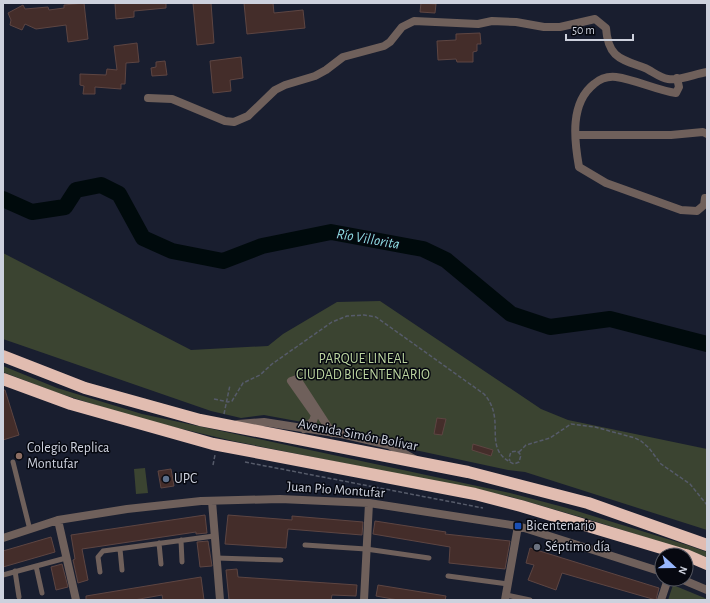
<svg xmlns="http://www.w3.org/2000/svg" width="710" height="603" viewBox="0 0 710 603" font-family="'Alegreya Sans',sans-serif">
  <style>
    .green { fill: #3b4431 }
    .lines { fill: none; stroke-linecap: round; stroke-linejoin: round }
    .river { stroke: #000a0c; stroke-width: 16 }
    .building { fill: #442d2a; stroke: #5d4542 }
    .path { stroke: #565b6a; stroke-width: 1.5; stroke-dasharray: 4 2; stroke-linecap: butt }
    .lane { stroke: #6f605b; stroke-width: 5 }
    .street { stroke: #6f605b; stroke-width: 8 }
    .highway { stroke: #e1bcb0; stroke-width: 12 }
    .education-dot { fill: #8d6e63; stroke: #060810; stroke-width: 1.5 }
    .service-dot { fill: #5c6f8a; stroke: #060810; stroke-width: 1.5 }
    .transit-dot { fill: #1a4fb4; stroke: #060810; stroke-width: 1.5 }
    .worship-dot { fill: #6b7280; stroke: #060810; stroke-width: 1.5 }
    .labels { text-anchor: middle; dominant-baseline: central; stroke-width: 3; stroke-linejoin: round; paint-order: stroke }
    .park-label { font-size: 14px; fill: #bbd49f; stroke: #060810 }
    .street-label { font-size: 14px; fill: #cdd1dd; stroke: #060810 }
    .poi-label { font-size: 14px; fill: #cdd1dd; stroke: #060810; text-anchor: start }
    .water-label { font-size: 15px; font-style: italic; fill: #90dde5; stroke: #060810 }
  </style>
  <rect width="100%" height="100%" fill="#191e2f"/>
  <path class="green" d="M3 253 191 350 268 346 283 334 337 302 380 301 541 409 568 420 707 449V530L525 472 508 470 415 450 378 436 264 415 241 418 211 411 3 339Z
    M3 366 57 388 142 414 510 493 567 508 687 545 707 552V557L591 520 508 496 233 441 140 419 55 392 3 372Z
    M145 468 148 493 136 494 134 469Z
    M673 585 707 599V600H668Z"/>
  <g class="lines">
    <path class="river" d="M3 199 32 212 65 207 76 190 101 185 119 194 143 238 172 251 223 261 262 246 331 232 423 249 446 260 511 314 550 327 610 319 707 344"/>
  </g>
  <path class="building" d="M84 3 88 39 68 42 66 25 36 29 25 24 22 30 10 25 11 20 8 13 23 5 25 9 48 7 49 10 64 8V5Z
    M115 3H166V8L134 11V17L116 19Z
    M193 3H211L214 43 197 45Z
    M244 3H273L274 13 303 10 305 28 247 34Z
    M421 3 436 4 435 13 420 12Z
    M480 33 481 44H477V51L473 52V62H457L456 59 438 60 437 41 456 40V34Z
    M137 43 139 62 126 63 125 84H121V89L95 87V94H83L84 86 80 85V74L106 75 107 69 117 70 114 46Z
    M241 57 243 78 230 80 231 91 213 93 210 61Z
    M165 61 167 75 152 76 151 68 156 67V62Z
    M3 390H5L19 435 3 440Z
    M437 418 446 419 442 435 434 434Z
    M473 444 493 450 491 456 472 450Z
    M171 469 174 486 161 488 158 471Z
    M205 515 207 533 196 534V532L82 549 88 580 78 583 73 560 75 559 71 535Z
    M228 515 292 520V516L363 522 362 535 288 529 286 548 225 544Z
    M375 521 446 532 445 534 510 541 505 569 449 563 450 547 373 534Z
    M51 537 55 552 3 567V551Z
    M208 541 212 566 200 567 197 542Z
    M530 548 659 588 656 600 562 573 556 590 528 580 534 565 526 563Z
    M62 564 68 587 56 590 51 567Z
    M237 569 238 577 357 585 356 596 332 595 331 600H229L226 570Z
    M201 577 204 600H163L162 595 134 600H86V596Z
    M378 585 446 596 445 600H398L376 596Z"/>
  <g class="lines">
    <path class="path" d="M214 399 228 402 232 401 243 383 260 375 272 364 332 322 347 316 364 315 376 317 484 394C508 421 480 449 514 464L519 462 521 455 517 451 511 452 509 458 510 461
      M224 414 230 385
      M519 452 526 445 550 438 571 424 595 427 635 438 641 441 649 448 661 464 690 484 707 505
      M245 462 483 508
      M213 465 215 455"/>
    <path class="lane" d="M13 462 30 530
      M181 540 182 562
      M159 543 161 564
      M305 545 366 549 429 558
      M120 549 122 570
      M216 558 281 560
      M36 566 42 593
      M15 571 19 597
      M100 572 98 557 103 551 214 536
      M3 575 66 558
      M448 576 508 584
      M506 595 530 600"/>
    <path class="street" d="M677 78 679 87 676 93C656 90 637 80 616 77 607 76 601 78 594 84 570 103 574 139 579 167L606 183 681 210 697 211 704 205 705 198
      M148 98 172 99 225 121 234 122 248 116 275 90 285 85 315 76 326 70 343 57 384 46 390 42 402 27 414 21 478 24 492 21 516 22 544 27H560L595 19 606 28C608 58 621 59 645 68 652 71 660 78 668 79 681 81 694 74 707 72
      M576 135H671L703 132 707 134
      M238 424 264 422 341 434 389 445 416 460
      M304 429 313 421 315 415 291 381 297 379 332 433
      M212 501 220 600
      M58 520 76 600
      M3 538 58 520 127 509 201 501 280 499 369 503 518 526 662 572
      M681 579 707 590
      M364 600 369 503
      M505 600 518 526
      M661 600 668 579"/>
    <path class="highway" d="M3 356 85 388 200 420 468 472 588 503 707 545
      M3 379 71 404 213 444 475 494 521 506 685 555
      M686 555 707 564"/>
  </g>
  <circle class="education-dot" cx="19" cy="456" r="4"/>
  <circle class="service-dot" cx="166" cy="479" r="4"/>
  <rect class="transit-dot" x="514" y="522" width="8" height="8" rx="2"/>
  <circle class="worship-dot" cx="537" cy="547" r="4"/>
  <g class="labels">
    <g class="park-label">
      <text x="363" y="359">PARQUE LINEAL<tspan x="363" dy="16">CIUDAD BICENTENARIO</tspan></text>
    </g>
    <g class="street-label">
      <text transform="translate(358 435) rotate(11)">Avenida Simón Bolívar</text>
      <text transform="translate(336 490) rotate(4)">Juan Pio Montufar</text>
    </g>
    <g class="poi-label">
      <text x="27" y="448">Colegio Replica<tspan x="27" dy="16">Montufar</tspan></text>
      <text x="174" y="479">UPC</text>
      <text x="526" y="526">Bicentenario</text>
      <text x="545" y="547">Séptimo día</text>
    </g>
    <g class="water-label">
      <text transform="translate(368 239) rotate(10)">Río Villorita</text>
    </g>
  </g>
  <rect width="710" height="603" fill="none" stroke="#cdd1dd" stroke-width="8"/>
  <g transform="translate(674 567) rotate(111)"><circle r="19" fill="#060810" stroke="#565862"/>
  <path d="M0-3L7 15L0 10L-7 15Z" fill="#96b6fd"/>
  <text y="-6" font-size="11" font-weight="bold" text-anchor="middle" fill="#cdd1dd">N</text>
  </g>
  <path d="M566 34v6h67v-6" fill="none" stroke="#cdd1dd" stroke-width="2"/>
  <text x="572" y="34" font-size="12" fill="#cdd1dd" stroke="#060810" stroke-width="3" paint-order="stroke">50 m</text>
</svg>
